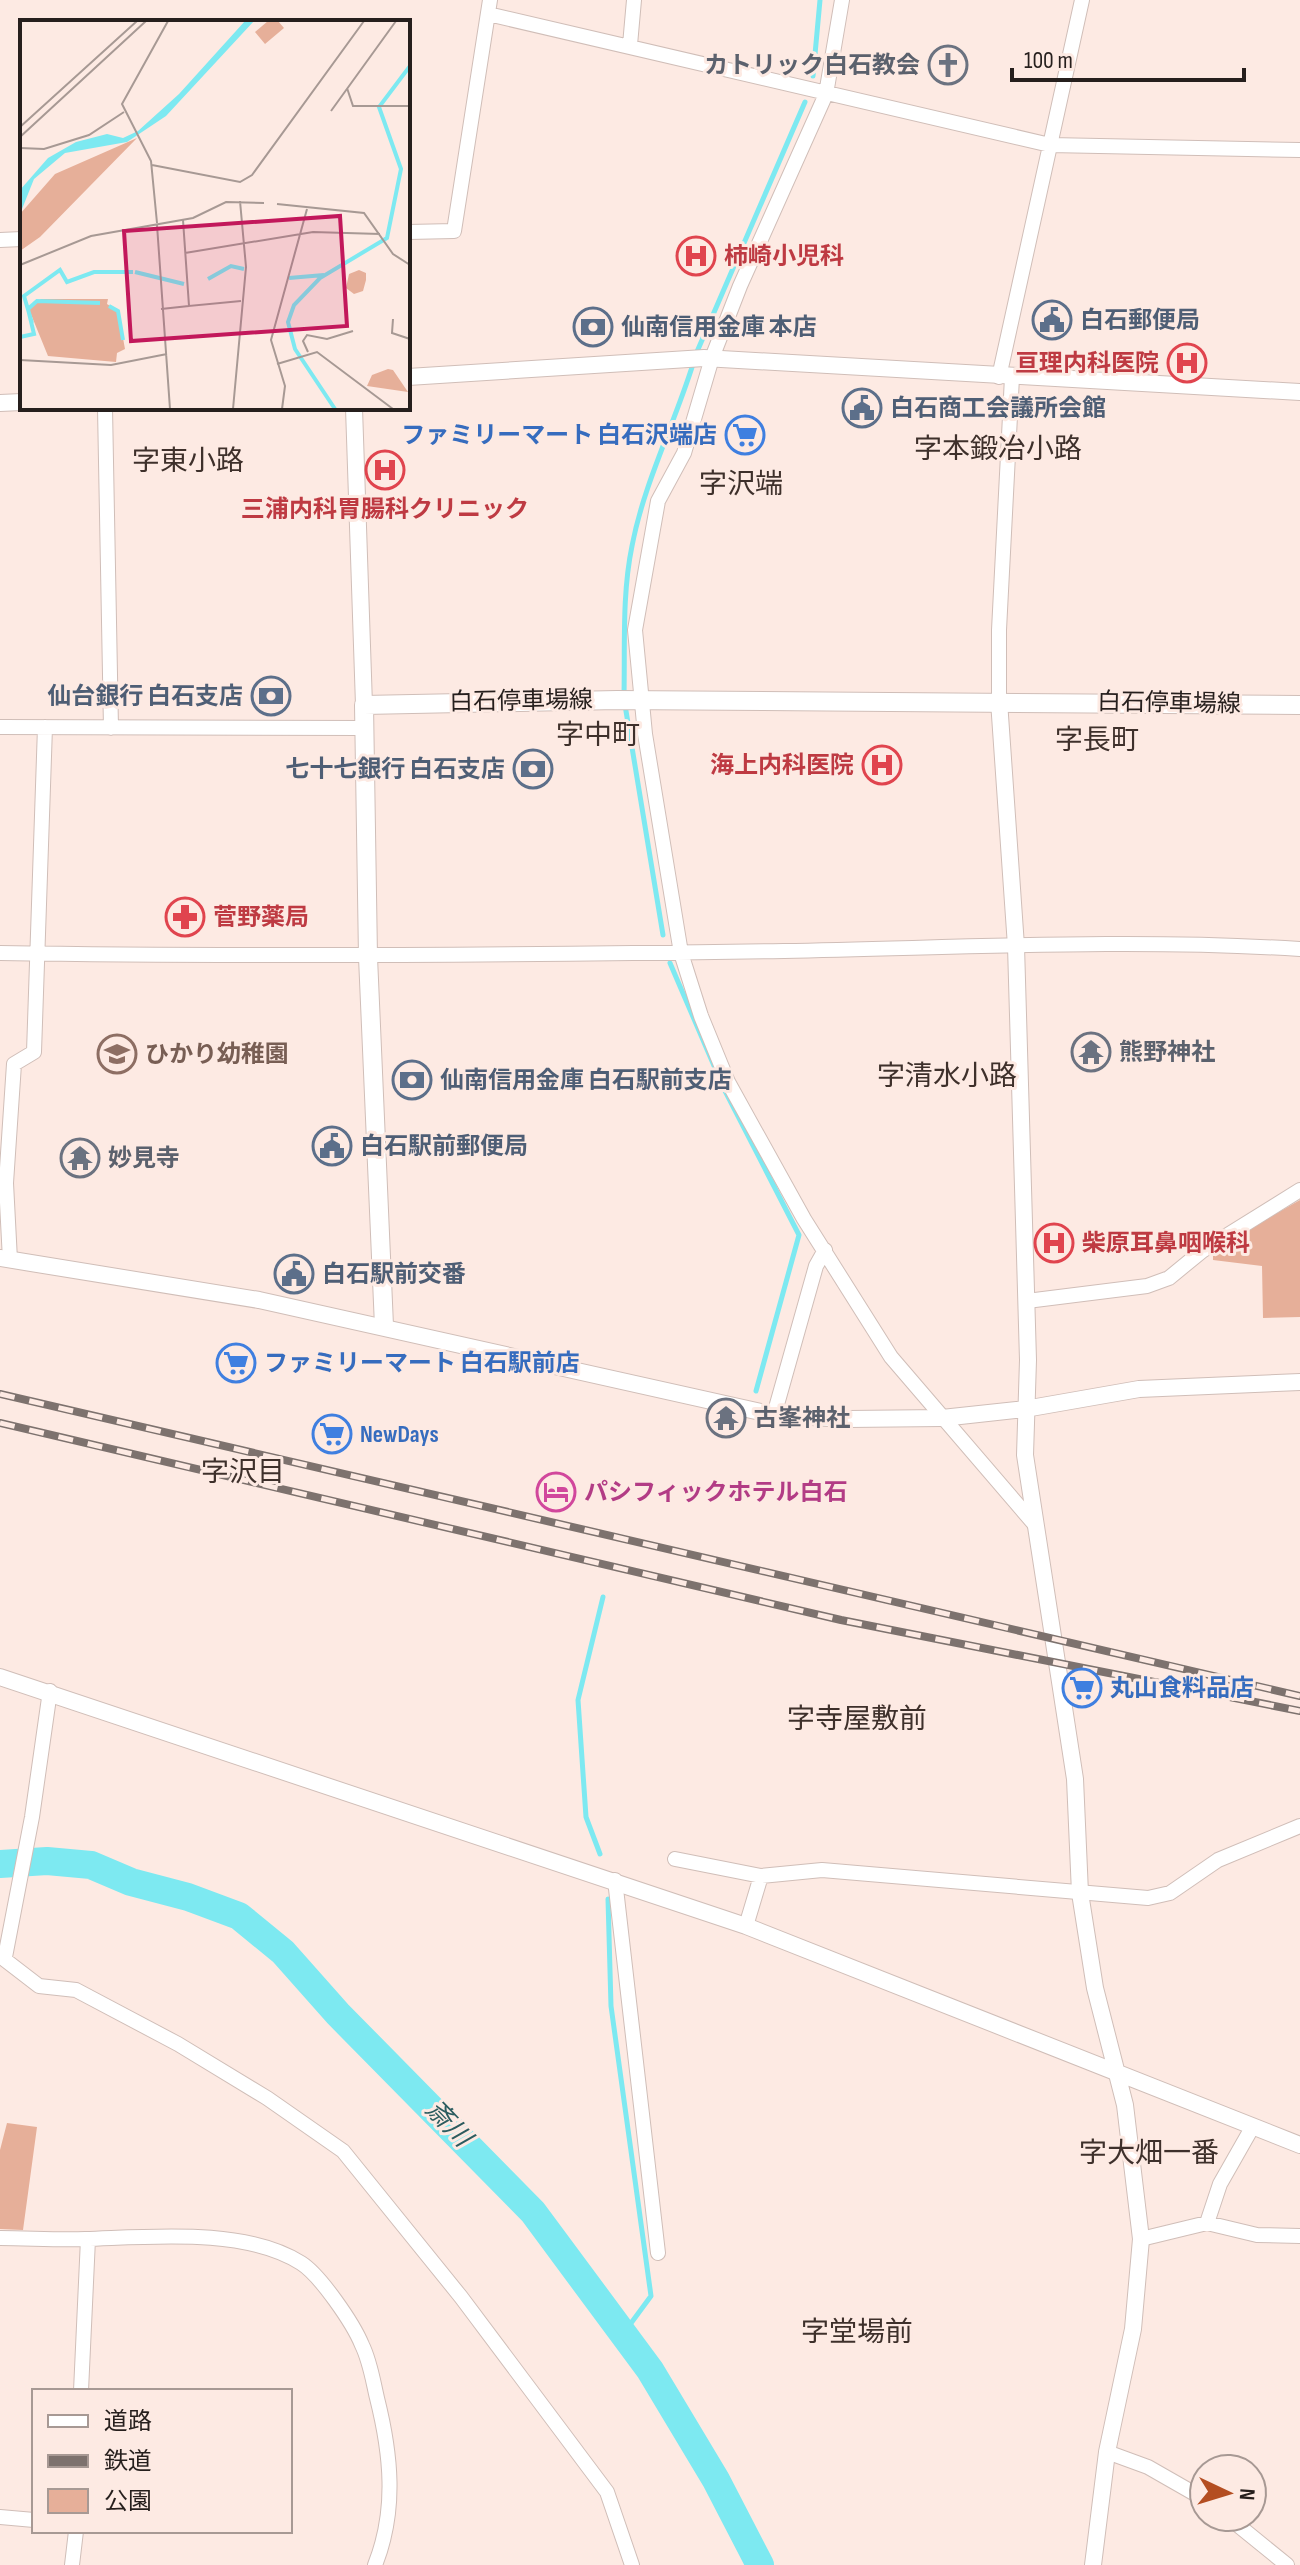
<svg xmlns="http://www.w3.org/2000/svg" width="1300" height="2565" viewBox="0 0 1300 2565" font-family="'Sofia Sans Condensed','Noto Sans JP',sans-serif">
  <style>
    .green { fill: #e6af99 }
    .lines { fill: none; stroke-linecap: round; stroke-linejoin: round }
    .stream { stroke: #7de9f1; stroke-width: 5 }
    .river { stroke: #7de9f1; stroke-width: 28 }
    .minor-casing { stroke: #d0beb8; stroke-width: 16 }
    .tertiary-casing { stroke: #d0beb8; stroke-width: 18 }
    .secondary-casing { stroke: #d0beb8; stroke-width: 20 }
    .minor { stroke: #fff; stroke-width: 14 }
    .tertiary { stroke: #fff; stroke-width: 16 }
    .secondary { stroke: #fff; stroke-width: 18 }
    .rail-casing { stroke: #7d726e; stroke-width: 8 }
    .rail { stroke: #fdeae3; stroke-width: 5; stroke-dasharray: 15; stroke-linecap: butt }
    .labels { text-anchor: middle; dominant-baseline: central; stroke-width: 6; stroke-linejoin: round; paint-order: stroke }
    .worship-label { font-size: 24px; font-weight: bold; fill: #5b616d; stroke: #fdeae3; text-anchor: start }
    .health-label { font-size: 24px; font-weight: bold; fill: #be3a42; stroke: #fdeae3; text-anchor: start }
    .service-label { font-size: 24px; font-weight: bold; fill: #4e5e75; stroke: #fdeae3; text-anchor: start }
    .shop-label { font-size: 24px; font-weight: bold; fill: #366cbe; stroke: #fdeae3; text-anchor: start }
    .street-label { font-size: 24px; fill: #261f1d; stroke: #fdeae3 }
    .education-label { font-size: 24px; font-weight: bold; fill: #785e54; stroke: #fdeae3; text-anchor: start }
    .hotel-label { font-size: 24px; font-weight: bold; fill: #b23c85; stroke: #fdeae3; text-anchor: start }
    .water-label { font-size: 26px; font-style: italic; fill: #2c5c5f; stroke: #fdeae3 }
    .quarter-label { font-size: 28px; fill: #3e302b; stroke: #fdeae3 }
    .inset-river { fill: none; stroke: #7de9f1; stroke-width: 4 }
    .inset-road { fill: none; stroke: #a79994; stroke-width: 2 }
    .view { fill: #c2185b; fill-opacity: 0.15; stroke: #c2185b; stroke-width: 4 }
    .inset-edge { fill: none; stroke: #261f1d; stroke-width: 4 }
  </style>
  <rect width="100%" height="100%" fill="#fdeae3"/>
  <path class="green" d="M1300 1200V1317L1263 1318 1262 1266 1213 1260V1249Z
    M7 2123 37 2127 23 2230 0 2229V2150Z"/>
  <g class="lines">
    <path class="stream" d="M813 76 820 0
      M696 354 805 102
      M624 695C625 646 622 594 632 546 644 483 674 425 693 364
      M625 705 663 935
      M670 963 715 1068
      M722 1085 799 1235 756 1391
      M600 1854 586 1817 578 1700 603 1597
      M608 1899 611 2006 651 2296 623 2334"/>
    <path class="river" d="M0 1864 47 1861 91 1865 131 1882 188 1897 239 1916 283 1952 338 2014 533 2212 650 2370 716 2480 760 2565"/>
    <g class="minor-casing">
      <path id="minor" d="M842 0 826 94 740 286 712 358 684 453 658 501 635 630 645 734 681 953 701 1016 728 1082 804 1219 891 1357 1036 1526
        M488 14 1050 145 1300 150
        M630 45 634 0
        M408 232 454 231 490 0
        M0 240 22 239
        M999 377 1082 0
        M105 408 111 728
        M999 701V630L1012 377
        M0 727 364 728
        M0 953C261 957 523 955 784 951 956 948 1128 938 1300 949
        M10 1260 6 1183 14 1064 34 1052 45 727
        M1027 1301 1147 1286 1169 1278 1202 1251 1300 1190
        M774 1415 816 1266 825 1250
        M675 1859 761 1876 822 1870 1148 1898 1170 1893 1218 1860 1300 1826
        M615 1880 658 2253
        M746 1926 761 1876
        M0 1956 39 1986 76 1990 178 2044 267 2098 343 2151 461 2297 607 2492 632 2565
        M5 1957 32 1817 50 1691
        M1207 2223 1220 2184 1253 2126
        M0 2238C28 2238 57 2240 85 2239 149 2237 244 2227 301 2263 320 2275 353 2323 362 2345 370 2361 373 2381 377 2398 391 2454 397 2510 375 2565
        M1141 2239 1207 2223 1257 2235 1300 2236
        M81 2391 88 2239
        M1107 2452 1148 2467 1204 2499
        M0 2517 34 2520
        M1228 2517 1287 2565
        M72 2565 76 2531"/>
    </g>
    <g class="tertiary-casing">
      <path id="tertiary" d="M408 377 704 358 1300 392
        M0 403 22 402
        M354 408 364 705
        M999 701 1016 946 1028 1360 1025 1455 1075 1779 1080 1893 1095 1988 1125 2105 1141 2239 1133 2329 1107 2452 1093 2565
        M0 1258 259 1300 774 1415 849 1419 942 1418 1025 1409 1139 1389 1300 1382
        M0 1677 746 1926 1300 2145"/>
    </g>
    <g class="secondary-casing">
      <path id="secondary" d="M384 1326 368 957 364 705 617 700 1300 705"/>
    </g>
    <use href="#minor" class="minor"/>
    <use href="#tertiary" class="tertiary"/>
    <use href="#secondary" class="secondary"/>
    <g class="rail-casing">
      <path id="rail" d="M0 1394 1300 1696
        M0 1423 841 1620 1300 1711"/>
    </g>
    <use href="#rail" class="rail"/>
  </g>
  <defs>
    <g id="church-ring" transform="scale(2)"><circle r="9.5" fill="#fdeae3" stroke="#6b7280" stroke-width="1.5"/><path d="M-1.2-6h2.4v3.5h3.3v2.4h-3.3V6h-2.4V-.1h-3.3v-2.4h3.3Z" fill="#6b7280"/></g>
    <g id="hospital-ring" transform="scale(2)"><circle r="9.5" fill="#fdeae3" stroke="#e0444e" stroke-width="1.5"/><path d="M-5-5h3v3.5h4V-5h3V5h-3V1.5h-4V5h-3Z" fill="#e0444e"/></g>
    <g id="civic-ring" transform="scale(2)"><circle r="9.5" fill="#fdeae3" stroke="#5c6f8a" stroke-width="1.5"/><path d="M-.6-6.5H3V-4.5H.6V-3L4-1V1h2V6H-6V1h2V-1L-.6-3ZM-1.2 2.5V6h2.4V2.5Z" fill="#5c6f8a"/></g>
    <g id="bank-ring" transform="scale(2)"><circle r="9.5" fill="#fdeae3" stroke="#5c6f8a" stroke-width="1.5"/><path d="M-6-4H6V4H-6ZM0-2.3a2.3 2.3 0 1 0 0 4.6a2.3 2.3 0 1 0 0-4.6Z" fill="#5c6f8a"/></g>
    <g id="supermarket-ring" transform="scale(2)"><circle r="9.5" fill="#fdeae3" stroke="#3f7fe0" stroke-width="1.5"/><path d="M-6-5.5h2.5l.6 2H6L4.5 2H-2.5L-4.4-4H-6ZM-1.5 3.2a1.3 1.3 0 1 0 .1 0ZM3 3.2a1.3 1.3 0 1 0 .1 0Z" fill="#3f7fe0"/></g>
    <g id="pharmacy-ring" transform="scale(2)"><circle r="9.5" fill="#fdeae3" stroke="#e0444e" stroke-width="1.5"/><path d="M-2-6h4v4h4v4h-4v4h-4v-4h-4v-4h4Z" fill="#e0444e"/></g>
    <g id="temple-ring" transform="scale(2)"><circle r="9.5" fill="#fdeae3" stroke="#6b7280" stroke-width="1.5"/><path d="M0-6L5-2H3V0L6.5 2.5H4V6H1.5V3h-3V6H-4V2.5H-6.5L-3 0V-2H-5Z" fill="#6b7280"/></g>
    <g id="school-ring" transform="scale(2)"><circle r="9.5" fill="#fdeae3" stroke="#8d6e63" stroke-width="1.5"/><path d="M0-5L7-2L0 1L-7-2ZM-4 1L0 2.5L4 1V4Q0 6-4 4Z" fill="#8d6e63"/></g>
    <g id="hotel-ring" transform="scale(2)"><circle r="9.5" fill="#fdeae3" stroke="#d1479c" stroke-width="1.5"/><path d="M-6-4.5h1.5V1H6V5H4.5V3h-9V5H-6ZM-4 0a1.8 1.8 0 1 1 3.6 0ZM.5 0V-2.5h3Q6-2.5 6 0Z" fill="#d1479c"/></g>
  </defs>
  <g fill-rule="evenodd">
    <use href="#church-ring" x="948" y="65"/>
    <use href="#hospital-ring" x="696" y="256"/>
    <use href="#civic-ring" x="1052" y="320"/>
    <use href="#bank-ring" x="593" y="327"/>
    <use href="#hospital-ring" x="1187" y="363"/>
    <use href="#civic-ring" x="862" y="408"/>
    <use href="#supermarket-ring" x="745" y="435"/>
    <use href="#hospital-ring" x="385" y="470"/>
    <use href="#bank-ring" x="271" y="696"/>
    <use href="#hospital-ring" x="882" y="765"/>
    <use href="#bank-ring" x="533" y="769"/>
    <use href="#pharmacy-ring" x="185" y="917"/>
    <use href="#temple-ring" x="1091" y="1052"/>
    <use href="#school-ring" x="117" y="1054"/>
    <use href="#bank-ring" x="412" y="1080"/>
    <use href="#civic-ring" x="332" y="1146"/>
    <use href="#temple-ring" x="80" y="1158"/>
    <use href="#hospital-ring" x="1054" y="1243"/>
    <use href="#civic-ring" x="294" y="1274"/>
    <use href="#supermarket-ring" x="236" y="1363"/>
    <use href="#temple-ring" x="726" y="1418"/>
    <use href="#supermarket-ring" x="332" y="1434"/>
    <use href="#hotel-ring" x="556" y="1492"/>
    <use href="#supermarket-ring" x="1082" y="1688"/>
  </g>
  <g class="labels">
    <g class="worship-label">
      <text x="920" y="65" text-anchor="end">カトリック白石教会</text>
      <text x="1119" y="1052">熊野神社</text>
      <text x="108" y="1158">妙見寺</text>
      <text x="754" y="1418">古峯神社</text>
    </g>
    <g class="health-label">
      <text x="724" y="256">柿崎小児科</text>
      <text x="1159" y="363" text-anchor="end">亘理内科医院</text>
      <text x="385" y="509" text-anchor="middle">三浦内科胃腸科クリニック</text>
      <text x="854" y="765" text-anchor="end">海上内科医院</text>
      <text x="213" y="917">菅野薬局</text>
      <text x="1082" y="1243">柴原耳鼻咽喉科</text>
    </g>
    <g class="service-label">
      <text x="1080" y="320">白石郵便局</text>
      <text x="621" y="327">仙南信用金庫 本店</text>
      <text x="890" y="408">白石商工会議所会館</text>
      <text x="243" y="696" text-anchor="end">仙台銀行 白石支店</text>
      <text x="505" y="769" text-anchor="end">七十七銀行 白石支店</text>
      <text x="440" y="1080">仙南信用金庫 白石駅前支店</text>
      <text x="360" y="1146">白石駅前郵便局</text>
      <text x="322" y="1274">白石駅前交番</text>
    </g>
    <g class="shop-label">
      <text x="717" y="435" text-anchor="end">ファミリーマート 白石沢端店</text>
      <text x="264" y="1363">ファミリーマート 白石駅前店</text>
      <text x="360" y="1434">NewDays</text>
      <text x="1110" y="1688">丸山食料品店</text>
    </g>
    <g class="street-label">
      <text transform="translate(521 701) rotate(-1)">白石停車場線</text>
      <text transform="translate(1169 703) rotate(1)">白石停車場線</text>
    </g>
    <g class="education-label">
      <text x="145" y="1054">ひかり幼稚園</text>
    </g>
    <g class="hotel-label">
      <text x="584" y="1492">パシフィックホテル白石</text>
    </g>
    <g class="water-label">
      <text transform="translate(448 2124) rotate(46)">斎川</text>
    </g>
    <g class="quarter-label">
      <text x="998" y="449">字本鍛冶小路</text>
      <text x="188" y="461">字東小路</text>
      <text x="741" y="484">字沢端</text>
      <text x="598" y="735">字中町</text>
      <text x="1097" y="740">字長町</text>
      <text x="947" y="1076">字清水小路</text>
      <text x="243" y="1472">字沢目</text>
      <text x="857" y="1719">字寺屋敷前</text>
      <text x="1149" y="2153">字大畑一番</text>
      <text x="857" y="2332">字堂場前</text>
    </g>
  </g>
  <g transform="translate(20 20)">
    <rect width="390" height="390" fill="#fdeae3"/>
    <path d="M248 1H258L264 8 245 24 235 12ZM117 118 20 217 0 231V194L35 154ZM339 250 346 253V260L343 271 334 274 326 268 329 254ZM58 279H88L87 284 98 291 105 329 97 333 96 342 28 336 8 287 21 279ZM368 349 373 350 388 372 347 366 352 355Z" fill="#e6af99"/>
    <path d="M225 1H234L146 96 107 122 45 133 14 159 0 194V170L28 138 56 122 87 114 103 118 118 111 159 74Z" fill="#7de9f1"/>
    <path class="inset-river" d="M115 252 164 264M269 258 304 255M188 259 211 246 224 249M89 286 98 291 103 320M12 303 4 276 40 250 47 262 74 252H113M0 317 14 314 8 289 17 281 80 283M315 389 275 329 268 302 274 285 300 258 367 218 381 149 359 87 390 46"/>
    <path class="inset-road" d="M327 68 333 86H390M311 91 376 1M0 107 117 1M0 117 126 1M0 128 24 129 69 115 104 92M132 145 220 162 232 155 344 1M257 184 344 193 373 234 390 245M163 200 169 286 221 281M137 203 131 141 102 84 148 1M137 205 150 389M165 233 293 212 360 214M0 245 71 216 173 198 206 182 244 183M141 289 169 286M373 299 372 313 390 319M288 332 283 321 287 315 307 319 333 311M0 340 91 345 147 334M257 344 297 332 373 389M213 389 226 247 220 181M262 389 265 366 251 320 287 189"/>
    <path class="view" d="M320 196 327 306 111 321 104 211Z"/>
    <rect width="390" height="390" class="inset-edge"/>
  </g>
  <rect x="32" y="2389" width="260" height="144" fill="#fdeae3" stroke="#a79994" stroke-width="2"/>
  <rect x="48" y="2415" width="40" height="12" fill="#ffffff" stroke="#a79994" stroke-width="2"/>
  <text x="104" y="2429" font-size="24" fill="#261f1d">道路</text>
  <rect x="48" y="2455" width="40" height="12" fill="#7d726e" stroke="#a79994" stroke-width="2"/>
  <text x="104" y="2469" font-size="24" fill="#261f1d">鉄道</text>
  <rect x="48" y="2489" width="40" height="24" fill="#e6af99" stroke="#a79994" stroke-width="2"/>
  <text x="104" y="2509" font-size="24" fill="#261f1d">公園</text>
  <g transform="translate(1228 2493) rotate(94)"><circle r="38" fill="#fdeae3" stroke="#a79994" stroke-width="2"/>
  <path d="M0-6L14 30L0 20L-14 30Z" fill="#b44e22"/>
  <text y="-12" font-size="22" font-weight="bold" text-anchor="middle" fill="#261f1d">N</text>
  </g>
  <path d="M1012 68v12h232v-12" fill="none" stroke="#261f1d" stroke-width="4"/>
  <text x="1024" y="68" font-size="24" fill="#261f1d" stroke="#fdeae3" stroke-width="6" paint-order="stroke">100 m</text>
</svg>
